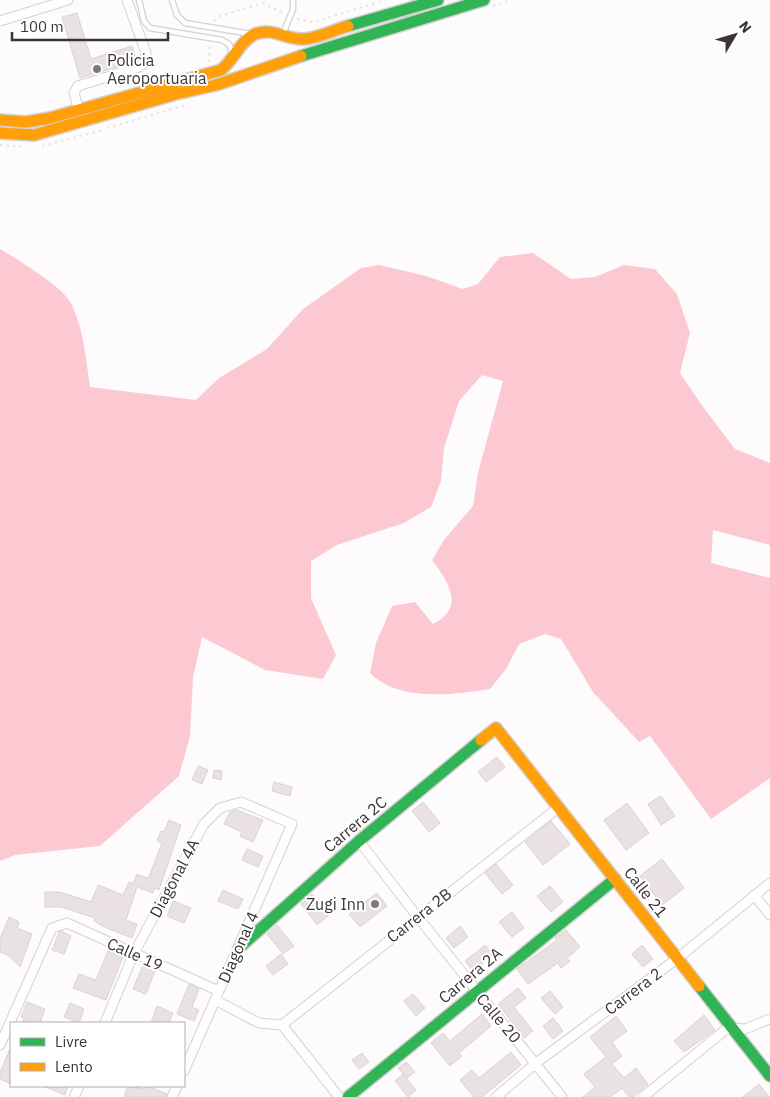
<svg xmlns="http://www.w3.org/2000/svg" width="770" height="1097" viewBox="0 0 770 1097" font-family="'IBM Plex Sans',sans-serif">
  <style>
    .forest { fill: #fcc9d2 }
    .building { fill: #e9e1e2; stroke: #d8d3d4 }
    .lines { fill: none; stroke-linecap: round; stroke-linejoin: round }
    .lane-casing { stroke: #d5d1d2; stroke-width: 7 }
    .street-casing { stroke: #d5d1d2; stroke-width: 11 }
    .fast-casing { stroke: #d5d1d2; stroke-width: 14 }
    .slow-casing { stroke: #d5d1d2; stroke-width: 14 }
    .path { stroke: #e5e5e5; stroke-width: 2; stroke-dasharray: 2.5 4; stroke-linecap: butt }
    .lane { stroke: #fffefe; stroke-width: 4.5 }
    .street { stroke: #fffefe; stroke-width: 9 }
    .fast { stroke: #30b455; stroke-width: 11 }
    .slow { stroke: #ff9f0a; stroke-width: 11 }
    .poi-dot { fill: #7f7a7a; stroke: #fff; stroke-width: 2 }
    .labels { text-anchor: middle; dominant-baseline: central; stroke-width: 4; stroke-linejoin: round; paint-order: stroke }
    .poi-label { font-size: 16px; fill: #3b3435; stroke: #fff; text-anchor: start }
    .street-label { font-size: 16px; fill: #3b3435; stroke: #fff }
  </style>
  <rect width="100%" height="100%" fill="#fdfbfb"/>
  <path class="forest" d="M0 249C18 260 64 287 72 305 84 331 86 360 90 387L196 400 219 378 267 349 303 309 361 268 379 265 426 276 463 289 478 284 500 257 533 253 571 279 595 277 624 265 655 269 677 294 690 333 680 373 703 407 735 449 770 463V545L713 530 711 563 770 578V778L711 819 650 736 639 742 593 692 561 639 545 634 519 644 506 669 490 689C452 695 399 702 370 673L376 643 392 606 415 602 433 624C466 608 448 581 432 560L444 540 473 506 478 473 503 381 482 375 459 401 444 448 441 481 431 507 404 523 337 545 311 561V598L336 655 323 679 265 670 202 637 193 678 190 736 179 776 100 846 15 855 0 861Z"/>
  <path class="building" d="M77 13 91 59 132 46 137 61 80 78 62 17Z
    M497 757 505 767 486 782 478 772Z
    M198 766 208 770 202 784 192 780Z
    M214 770 222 771 221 780 213 778Z
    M274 782 292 787 290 796 272 791Z
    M661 796 675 816 661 825 648 804Z
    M423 802 440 823 429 832 412 811Z
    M627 803 649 833 626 850 604 820Z
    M237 810 263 820 253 842 240 836 242 832 224 824 230 812Z
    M169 820 181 825 159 890 155 888 153 893 137 887 126 920 137 924 132 938 104 927 94 921 95 918 61 907H45V892H60L91 902 98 885 123 895 129 882 133 884 137 874 147 878 149 877 162 843 157 841 161 831 164 832Z
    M551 821 570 844 543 865 525 842Z
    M247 849 263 856 258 867 242 860Z
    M662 859 684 888 662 905 640 876Z
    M496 864 513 885 502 894 485 873Z
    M550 886 563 902 551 912 537 896Z
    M223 890 243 899 238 909 218 901Z
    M377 893 387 906 360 927 349 914Z
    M312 894 329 915 317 925 301 904Z
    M173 901 191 908 184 923 167 916Z
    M512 912 524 928 512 937 499 922Z
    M9 917 19 922 17 928 32 934 20 967 9 956 0 952V939Z
    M277 925 294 946 283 954 267 934Z
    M460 926 468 937 454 948 446 938Z
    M566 930 580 947 567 958 570 961 561 968 558 963 528 984 517 969 557 940 555 938Z
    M61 931 71 936 64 954 52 950 59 932Z
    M485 945 493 955 473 971 465 961Z
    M642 945 653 959 643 967 632 954Z
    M108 951 123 957 106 1000 73 988 79 974 96 980Z
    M281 954 288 964 273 975 266 966Z
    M143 965 155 971 146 994 133 989Z
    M189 984 199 989 192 1007 199 1010 194 1021 177 1014Z
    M518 988 526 998 514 1007 533 1031 524 1038 498 1004Z
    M550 991 563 1007 555 1014 541 998Z
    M413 994 425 1008 416 1016 404 1001Z
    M27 1002 45 1009 40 1023H22L24 1018 21 1017Z
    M70 1003 84 1009 79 1023 64 1017Z
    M157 1006 173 1013 169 1023H151Z
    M482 1014 491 1026 459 1053 462 1056 450 1066 431 1043 443 1033 450 1041Z
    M704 1015 715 1030 684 1052 674 1041Z
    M616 1016 627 1031 612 1042 622 1056 612 1064 624 1078 636 1068 648 1084 633 1097H629L622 1088 610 1097H583L595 1087 584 1074 606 1057 590 1037Z
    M553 1018 563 1031 553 1039 543 1026Z
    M11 1046V1084L0 1079V1073Z
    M511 1052 521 1065 482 1097H474L460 1080 472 1070 479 1078Z
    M362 1053 369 1062 359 1069 352 1060Z
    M406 1062 415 1072 407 1078 398 1068Z
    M403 1074 416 1090 408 1097 395 1081Z
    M759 1084 769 1097H743Z
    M43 1086H68L65 1095Z
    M128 1086 145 1089 148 1086 167 1094 166 1097H124Z"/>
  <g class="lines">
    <g class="lane-casing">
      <path id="lane" d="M139 0 144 21 150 28 222 40 229 44 233 54
        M172 0 177 15 185 23 251 34
        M283 34 293 9V0"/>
    </g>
    <g class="street-casing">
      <path id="street" d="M0 21 68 0
        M77 104 74 93 78 86 139 67 145 62 146 53 127 0
        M359 841 417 916 562 1097
        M754 895 770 915
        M215 1000 259 1023 282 1025 339 1097
        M105 1023 134 953 204 824 220 808 241 802 292 824 184 1071
        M282 1025 559 807
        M0 1045 52 928 67 923 219 991
        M74 1097 79 1086
        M172 1097 177 1086
        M496 1097 536 1063 678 958 770 883
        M643 1097 725 1030 732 1028 745 1029 770 1019"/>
    </g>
    <g class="fast-casing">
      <path id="fast" d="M348 26 438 0
        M301 56 484 0
        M239 948 359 841 481 740
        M699 986 770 1076
        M348 1097 615 879"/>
    </g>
    <g class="slow-casing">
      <path id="slow" d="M0 120 26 122 50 118 221 70C234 60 240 41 255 34 272 27 287 40 304 39 318 38 334 30 348 26
        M0 133 34 135 176 94 216 85 301 56
        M481 740 496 728 699 986"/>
    </g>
    <path class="path" d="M493 6 512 0
      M297 19 314 22 385 0
      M214 21 220 16 263 3 283 13
      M209 62 210 45
      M107 128 189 104
      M0 145 27 147
      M42 146 103 130"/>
    <use href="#lane" class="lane"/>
    <use href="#street" class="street"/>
    <use href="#fast" class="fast"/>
    <use href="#slow" class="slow"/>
  </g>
  <g class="poi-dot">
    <circle cx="97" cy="69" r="5"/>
    <circle cx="375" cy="904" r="5"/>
  </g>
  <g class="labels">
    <g class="poi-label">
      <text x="107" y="60">Policia<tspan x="107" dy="18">Aeroportuaria</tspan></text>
      <text x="365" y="904" text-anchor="end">Zugi Inn</text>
    </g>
    <g class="street-label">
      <text transform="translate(355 824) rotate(-40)">Carrera 2C</text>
      <text transform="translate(174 878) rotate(-62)">Diagonal 4A</text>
      <text transform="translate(646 892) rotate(52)">Calle 21</text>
      <text transform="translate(419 915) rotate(-38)">Carrera 2B</text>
      <text transform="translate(238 947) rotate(-66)">Diagonal 4</text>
      <text transform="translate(135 954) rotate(24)">Calle 19</text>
      <text transform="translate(470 975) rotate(-40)">Carrera 2A</text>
      <text transform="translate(633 991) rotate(-37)">Carrera 2</text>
      <text transform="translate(499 1018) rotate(50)">Calle 20</text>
    </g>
  </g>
  <rect x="10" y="1022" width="175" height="65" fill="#ffffff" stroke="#b1aeae"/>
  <rect x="20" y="1038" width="25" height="8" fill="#30b455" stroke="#b1aeae"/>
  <text x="55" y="1047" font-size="15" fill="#3b3435">Livre</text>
  <rect x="20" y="1063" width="25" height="8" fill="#ff9f0a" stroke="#b1aeae"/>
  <text x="55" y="1072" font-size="15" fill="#3b3435">Lento</text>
  <g transform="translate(735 35) rotate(52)" stroke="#ffffff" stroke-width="4" paint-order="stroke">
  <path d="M0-4L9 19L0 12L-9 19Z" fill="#3b3435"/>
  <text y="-8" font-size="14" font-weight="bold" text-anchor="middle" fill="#3b3435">N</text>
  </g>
  <path d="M12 32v8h156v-8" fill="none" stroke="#3b3435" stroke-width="2.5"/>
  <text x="20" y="32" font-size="15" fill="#3b3435" stroke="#ffffff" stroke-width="4" paint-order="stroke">100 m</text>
</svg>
